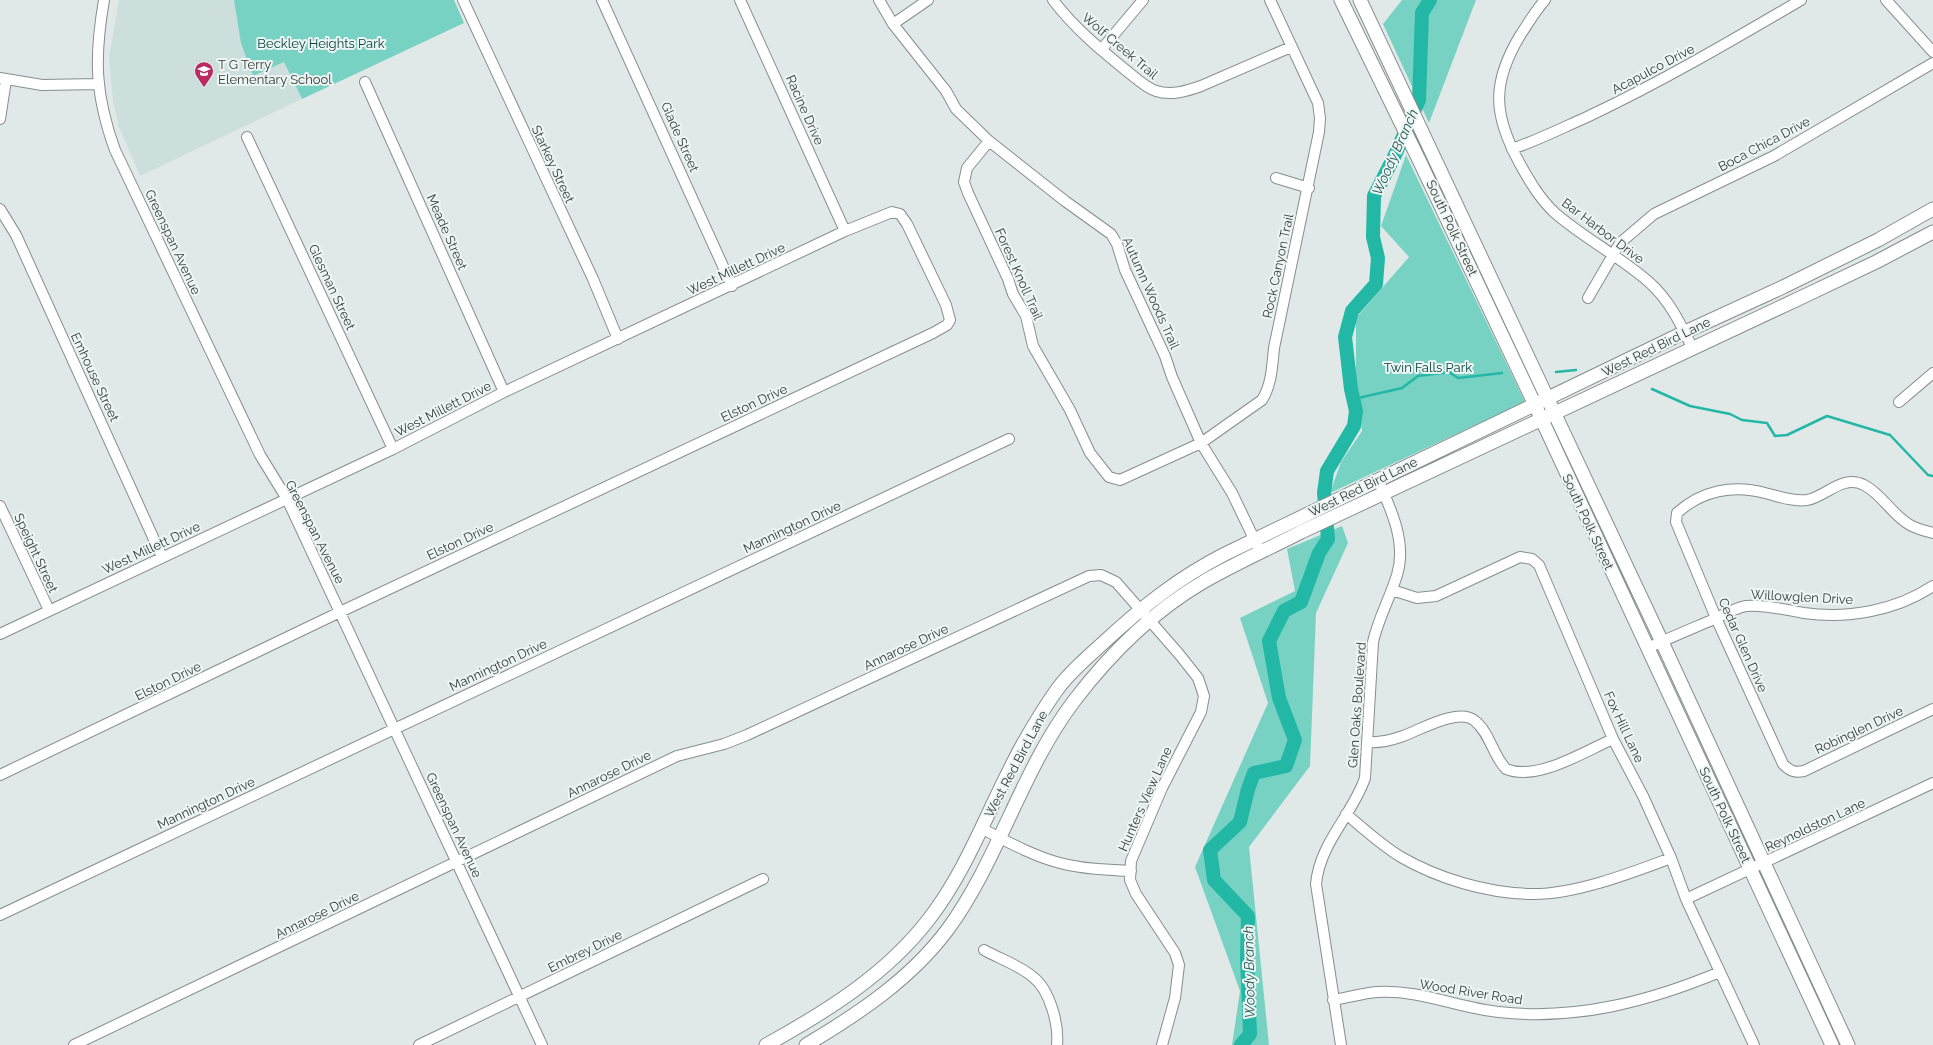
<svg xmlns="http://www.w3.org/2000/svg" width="1933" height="1045" viewBox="0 0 1933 1045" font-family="Raleway,sans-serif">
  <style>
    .built { fill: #cddfdc }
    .green { fill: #78d2c4 }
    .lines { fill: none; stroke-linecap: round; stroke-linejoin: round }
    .stream { stroke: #23b7a6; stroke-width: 2.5 }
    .river { stroke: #23b7a6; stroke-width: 14 }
    .minor-casing { stroke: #868f8d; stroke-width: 12 }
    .major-casing { stroke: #868f8d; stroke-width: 15 }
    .minor { stroke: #fff; stroke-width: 10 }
    .major { stroke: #fff; stroke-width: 13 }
    .labels { text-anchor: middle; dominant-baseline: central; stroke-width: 4; stroke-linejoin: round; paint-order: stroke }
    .park-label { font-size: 13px; fill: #07453e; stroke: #edf6f4 }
    .street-label { font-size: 13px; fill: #373b3a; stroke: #edf6f4 }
    .poi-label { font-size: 13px; fill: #373b3a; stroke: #edf6f4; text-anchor: start }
    .water-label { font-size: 14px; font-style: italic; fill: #245b54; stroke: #edf6f4 }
  </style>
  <rect width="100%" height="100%" fill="#e0e9e7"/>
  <path class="built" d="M119 0H272L294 83 302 99 140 176 119 127 113 102 109 57Z"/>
  <path class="green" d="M234 0H454L464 23 302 99 284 62 253 76 241 43Z
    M1402 0H1476L1429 123 1383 24Z
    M1406 155 1525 402 1330 493 1341 462 1362 431 1356 379V318L1409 257 1381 226Z
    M1342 526 1348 543 1316 613 1310 766 1249 847 1269 1045H1232L1240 991 1195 867 1268 703 1240 618 1295 591 1287 549Z"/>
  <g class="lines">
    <path class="stream" d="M1556 372 1576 370
      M1652 389 1690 406 1730 414 1742 420 1767 423 1775 436 1787 435 1827 416 1890 435 1928 475 1933 476
      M1354 399 1402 388 1418 376 1449 372 1458 378 1502 373"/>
    <path class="river" d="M1241 1045 1250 1034 1247 958 1248 916 1214 880 1210 850 1240 822 1248 789 1254 773 1286 766 1295 740 1279 698 1269 641 1284 611 1301 602 1319 553 1328 539 1324 493 1327 471 1354 426 1356 411 1351 389 1345 337 1352 311 1376 284 1378 258 1373 237 1374 196 1395 155 1419 100 1422 13 1430 0"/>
    <g class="minor-casing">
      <path id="minor" d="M104 0C94 58 95 95 115 150L260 455 287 499 542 1045
        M463 0 593 279 618 339
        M602 0 732 286
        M740 0 845 231
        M879 0 893 24 946 91 956 109 989 141 1065 201 1111 234 1117 244 1125 270 1165 356 1172 377 1201 443 1232 493 1257 545
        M1053 0C1074 28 1101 50 1128 72 1137 79 1146 88 1156 91 1171 96 1187 91 1201 86L1291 47
        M1545 0C1536 10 1529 22 1521 34 1491 83 1493 115 1520 164 1530 182 1540 199 1555 213 1585 239 1621 257 1650 283 1670 301 1681 325 1693 349
        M1886 0 1933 52
        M893 24 928 0
        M1101 50 1143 0
        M0 78 42 85 98 84
        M365 82 504 392
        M0 119 6 80
        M247 137 393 449
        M989 141 967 168 964 182 968 193 1008 279 1013 294 1026 316 1033 346 1070 410 1090 453 1109 477 1120 480 1201 443 1262 400C1272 384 1272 366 1274 348L1319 132 1320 118 1318 103 1270 0
        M1512 149C1538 140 1562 128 1587 117 1661 82 1731 41 1801 0
        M1276 178 1309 188
        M0 209 16 235 162 557
        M1588 298 1620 243 1654 214 1774 156 1933 63
        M1899 402 1933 373
        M0 506 49 610
        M1933 533C1925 531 1917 529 1910 525 1892 515 1882 494 1864 485 1842 474 1826 497 1807 500 1792 502 1778 496 1765 493 1733 484 1701 491 1677 513L1676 522 1716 618 1783 764C1790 771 1794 773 1804 771L1933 709
        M1392 590 1417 598 1436 596 1520 557 1532 559 1539 565 1613 739 1643 796 1671 858 1686 899 1754 1045
        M0 634 393 449 504 392 845 231 892 212 900 214 907 224 946 305 950 320 947 325 933 333 340 612 0 775
        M1648 648C1669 638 1691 629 1712 620 1723 615 1735 608 1746 606 1763 604 1787 610 1804 613 1848 619 1895 611 1933 586
        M1367 742C1379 743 1392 740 1403 736 1420 730 1459 707 1475 721 1490 733 1493 756 1506 769 1537 782 1585 751 1613 739
        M1346 814C1364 829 1381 845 1401 857 1439 879 1487 893 1531 894 1574 895 1631 873 1671 858
        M981 828C1006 841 1033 856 1060 863 1083 869 1108 870 1131 871
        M1686 899 1933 783
        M0 915 1009 439
        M984 950C1000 959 1019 965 1033 977 1050 990 1059 1025 1057 1045
        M1333 1000C1347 998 1363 993 1377 992 1418 989 1459 1008 1499 1012 1576 1021 1650 1001 1720 972
        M74 1045 677 756 724 744 747 735 1089 576 1101 575 1116 582 1179 654 1198 678 1204 696 1201 712 1162 788 1131 861 1130 880 1136 894 1175 953 1179 965 1175 998 1162 1045
        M419 1045 763 879
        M1341 1045 1316 884C1320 842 1352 816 1365 778L1373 642C1378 619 1390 598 1397 575 1407 543 1391 509 1378 480"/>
    </g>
    <g class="major-casing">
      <path id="major" d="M1341 0 1420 162 1535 405 1832 1045
        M1360 0 1662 642 1848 1045
        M766 1045C826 1012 887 974 929 919 971 865 993 795 1027 737 1037 720 1047 703 1059 687 1071 671 1088 657 1103 643 1142 607 1178 578 1225 554L1685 332 1783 287 1878 240 1933 209
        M806 1045C858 1014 911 979 948 929 999 859 1021 771 1074 701 1109 655 1152 612 1203 582 1234 564 1268 549 1301 532L1798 299 1876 262 1933 232"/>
    </g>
    <use href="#minor" class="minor"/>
    <use href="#major" class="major"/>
  </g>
  <defs>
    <g id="school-pin" transform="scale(1)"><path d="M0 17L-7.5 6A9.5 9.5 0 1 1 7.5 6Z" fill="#b92c62" stroke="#edf6f4"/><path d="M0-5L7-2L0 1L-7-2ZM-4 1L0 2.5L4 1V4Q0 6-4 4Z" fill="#fff"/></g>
  </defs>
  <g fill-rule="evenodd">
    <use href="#school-pin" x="204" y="71"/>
  </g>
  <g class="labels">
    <g class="park-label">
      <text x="321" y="43">Beckley Heights Park</text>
      <text x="1428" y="367">Twin Falls Park</text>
    </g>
    <g class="street-label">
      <text transform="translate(1120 46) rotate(40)">Wolf Creek Trail</text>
      <text transform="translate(1653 69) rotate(-28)">Acapulco Drive</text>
      <text transform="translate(805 110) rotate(66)">Racine Drive</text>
      <text transform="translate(680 137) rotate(66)">Glade Street</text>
      <text transform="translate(1764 144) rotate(-28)">Boca Chica Drive</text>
      <text transform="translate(553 164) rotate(65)">Starkey Street</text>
      <text transform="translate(1452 228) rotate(65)">South Polk Street</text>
      <text transform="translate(1603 231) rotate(37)">Bar Harbor Drive</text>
      <text transform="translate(447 232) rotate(66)">Meade Street</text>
      <text transform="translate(173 242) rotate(65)">Greenspan Avenue</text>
      <text transform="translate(1278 266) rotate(-78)">Rock Canyon Trail</text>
      <text transform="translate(736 269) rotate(-25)">West Millett Drive</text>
      <text transform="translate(1019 274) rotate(66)">Forest Knoll Trail</text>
      <text transform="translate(332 287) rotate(65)">Glesman Street</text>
      <text transform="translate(1151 293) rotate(66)">Autumn Woods Trail</text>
      <text transform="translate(1656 347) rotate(-26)">West Red Bird Lane</text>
      <text transform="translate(95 377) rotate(65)">Emhouse Street</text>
      <text transform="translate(754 403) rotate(-25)">Elston Drive</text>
      <text transform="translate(443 409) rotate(-27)">West Millett Drive</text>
      <text transform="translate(1363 487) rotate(-26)">West Red Bird Lane</text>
      <text transform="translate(1588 522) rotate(65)">South Polk Street</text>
      <text transform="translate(792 527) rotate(-25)">Mannington Drive</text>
      <text transform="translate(315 532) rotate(63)">Greenspan Avenue</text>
      <text transform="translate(460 541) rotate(-25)">Elston Drive</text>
      <text transform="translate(151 548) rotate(-25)">West Millett Drive</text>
      <text transform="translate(36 553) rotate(65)">Speight Street</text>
      <text transform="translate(1802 597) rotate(3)">Willowglen Drive</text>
      <text transform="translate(1743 645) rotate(66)">Cedar Glen Drive</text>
      <text transform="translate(906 647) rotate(-25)">Annarose Drive</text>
      <text transform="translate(498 665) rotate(-25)">Mannington Drive</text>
      <text transform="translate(168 681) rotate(-26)">Elston Drive</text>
      <text transform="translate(1357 705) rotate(-86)">Glen Oaks Boulevard</text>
      <text transform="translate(1624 727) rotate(65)">Fox Hill Lane</text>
      <text transform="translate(1859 730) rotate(-25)">Robinglen Drive</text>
      <text transform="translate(1016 764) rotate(-62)">West Red Bird Lane</text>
      <text transform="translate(609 774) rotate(-26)">Annarose Drive</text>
      <text transform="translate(1145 799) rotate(-66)">Hunters View Lane</text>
      <text transform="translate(206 803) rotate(-25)">Mannington Drive</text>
      <text transform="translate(1725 815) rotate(65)">South Polk Street</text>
      <text transform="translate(454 825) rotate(65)">Greenspan Avenue</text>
      <text transform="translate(1815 825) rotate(-25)">Reynoldston Lane</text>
      <text transform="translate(317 915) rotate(-26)">Annarose Drive</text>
      <text transform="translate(585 951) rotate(-26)">Embrey Drive</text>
      <text transform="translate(1471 992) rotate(9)">Wood River Road</text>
    </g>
    <g class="poi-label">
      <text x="218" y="64">T G Terry<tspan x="218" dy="15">Elementary School</tspan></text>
    </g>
    <g class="water-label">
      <text transform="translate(1395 152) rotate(-66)">Woody Branch</text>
      <text transform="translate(1249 972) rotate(-91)">Woody Branch</text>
    </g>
  </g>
</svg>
